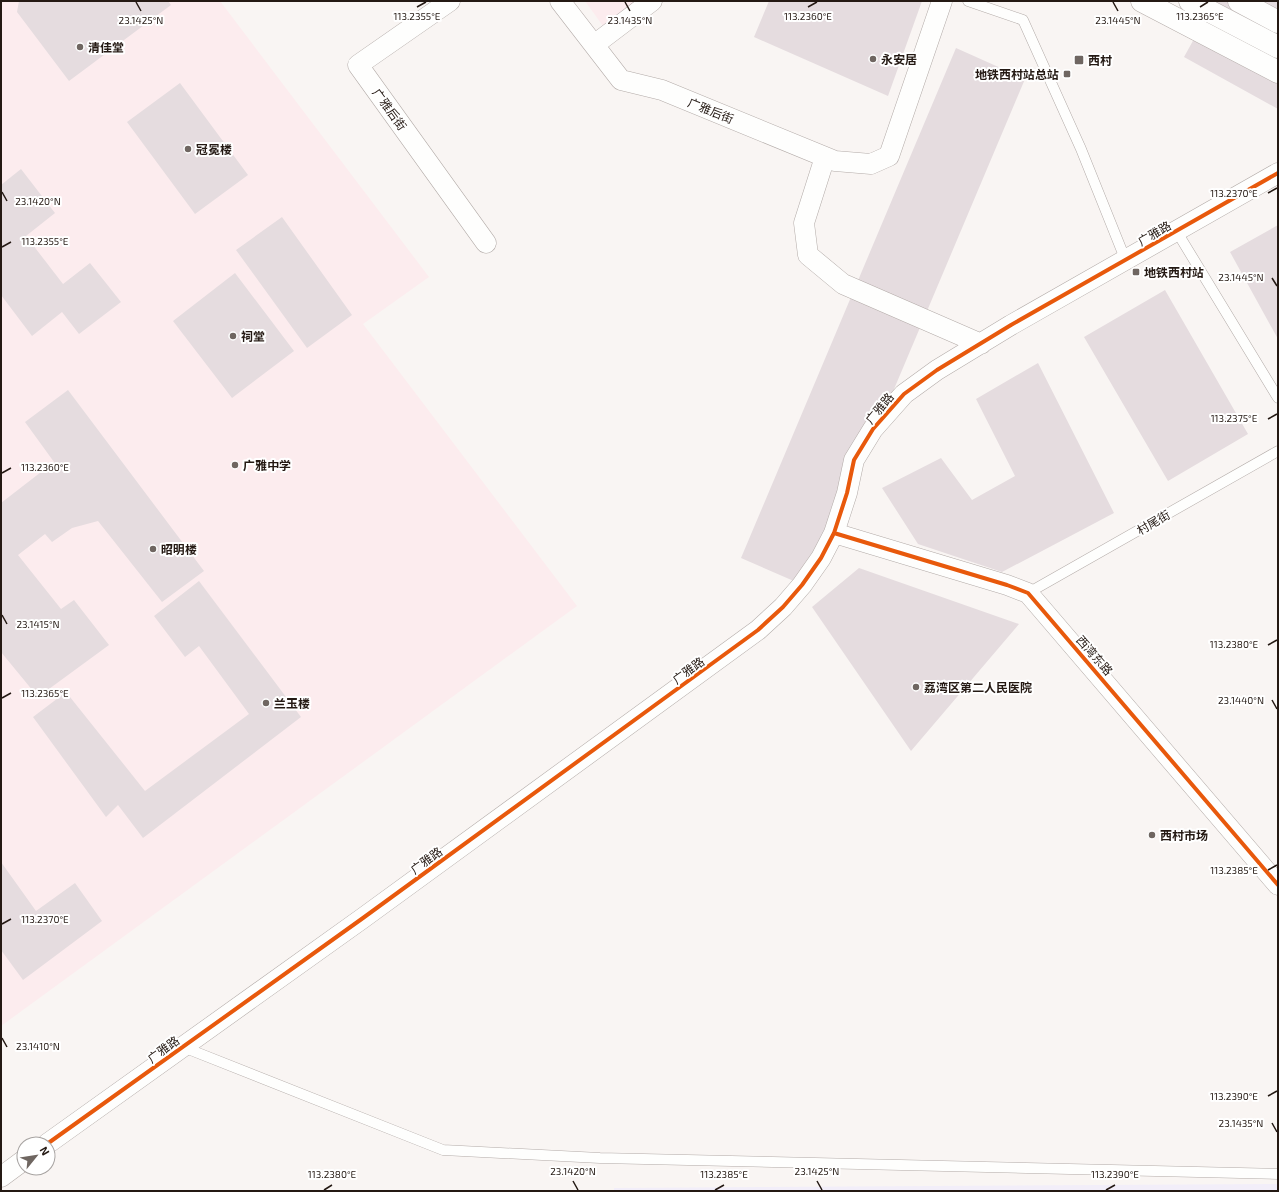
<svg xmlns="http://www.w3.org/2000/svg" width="1279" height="1192" viewBox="0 0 1279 1192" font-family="'Exo 2','Noto Sans SC',sans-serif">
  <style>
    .industrial { fill: #f2eef9 }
    .education { fill: #fcecee }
    .building { fill: #e5dcdf }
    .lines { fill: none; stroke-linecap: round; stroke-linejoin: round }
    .lane-casing { stroke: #b3aba8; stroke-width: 11 }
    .street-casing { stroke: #b3aba8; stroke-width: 21 }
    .secondary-casing { stroke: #b3aba8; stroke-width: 23 }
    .primary-casing { stroke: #b3aba8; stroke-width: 23 }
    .highway-casing { stroke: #b3aba8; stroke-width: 23 }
    .lane { stroke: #fefefd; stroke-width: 10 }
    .street { stroke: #fefefd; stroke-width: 20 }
    .secondary { stroke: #fefefd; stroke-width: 22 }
    .primary { stroke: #fefefd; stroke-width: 22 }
    .highway { stroke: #fefefd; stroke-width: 22 }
    .cycleway-casing { stroke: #fff; stroke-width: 6 }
    .cycleway { stroke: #e8590c; stroke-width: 4 }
    .ticks { fill: none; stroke: #241913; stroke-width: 1.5 }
    .poi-dot { fill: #6f6661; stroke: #fff; stroke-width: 1.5 }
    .labels { text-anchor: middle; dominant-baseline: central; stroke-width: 4; stroke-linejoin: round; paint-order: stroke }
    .poi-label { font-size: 12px; font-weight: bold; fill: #241913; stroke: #fff; text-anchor: start }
    .street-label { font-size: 12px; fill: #241913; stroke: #fff }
    .ticks-label { font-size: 10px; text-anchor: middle; fill: #241913; stroke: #fff; stroke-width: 4; stroke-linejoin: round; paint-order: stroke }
  </style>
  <rect width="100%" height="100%" fill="#f9f5f3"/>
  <path class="industrial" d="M1278 1184V1191H614V1188Z"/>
  <path class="education" d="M1 1H220L429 277 363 324 577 606 1 1026Z
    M585 1H651L608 33Z"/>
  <path class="building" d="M19 1H168L171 5 69 81 17 12Z
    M769 1H922L888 96 754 37Z
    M1215 1H1278V109L1184 57Z
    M956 48 1025 79 810 588 741 558Z
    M180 83 248 175 195 214 127 122Z
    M21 169 55 213 26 236 63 284 90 263 121 302 79 334 62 312 32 336 1 295V185Z
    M282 217 352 315 307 348 236 250Z
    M1278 225V339L1230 252Z
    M235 273 294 351 232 398 173 321Z
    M1165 290 1248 434 1168 481 1084 337Z
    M1038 363 1114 513 1002 572 918 544 882 488 941 458 972 500 1015 476 976 399Z
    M68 390 204 571 162 602 98 521 72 528 52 542 45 534 18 555 61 609 74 600 109 645 38 697 1 652V503L54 462 25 422Z
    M859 568 1019 624 911 751 812 607Z
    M199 581 301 717 143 838 118 805 106 817 33 717 66 692 145 791 249 714 199 646 185 657 154 616Z
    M1 862 36 911 75 883 102 921 23 980 1 950Z"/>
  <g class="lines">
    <g class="lane-casing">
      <path id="lane" d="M968 1 1023 20 1081 149 1126 261
        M1177 232 1278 398
        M1028 593 1278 451
        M183 1047 443 1150 600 1158 1278 1174"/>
    </g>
    <g class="street-casing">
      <path id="street" d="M450 1 358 65 486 243
        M560 1 621 80 662 90 835 161 871 164 889 156 942 1
        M594 45 652 1
        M825 157 804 223 808 255 843 284 981 344
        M834 533 1007 585 1028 593 1278 885
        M47 1144 363 918 758 630 783 607 802 585 821 558 834 533 847 493 854 460 873 429 904 394 937 370 1011 325 1278 173
        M1 1177 24 1160"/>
    </g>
    <g class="secondary-casing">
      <path id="secondary" d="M1142 1 1278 72"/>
    </g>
    <g class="primary-casing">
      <path id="primary" d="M1239 1 1278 22"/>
    </g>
    <g class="highway-casing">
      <path id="highway" d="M1190 1 1278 47"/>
    </g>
    <use href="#lane" class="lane"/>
    <use href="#street" class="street"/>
    <use href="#secondary" class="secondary"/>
    <use href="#primary" class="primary"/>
    <use href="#highway" class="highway"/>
    <g class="cycleway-casing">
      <path id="cycleway" d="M834 533 1007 585 1028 593 1278 885
        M47 1144 363 918 758 630 783 607 802 585 821 558 834 533 847 493 854 460 873 429 904 394 937 370 1011 325 1278 173"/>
    </g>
    <use href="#cycleway" class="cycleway"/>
  </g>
  <path class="ticks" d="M136 2 141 11M625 2 630 11M1113 2 1118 11M417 7 426 2M808 7 817 2M1200 7 1208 2M2 192 7 201M1268 193 1277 188M2 247 11 242M1272 278 1277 286M1268 419 1277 414M2 473 11 468M2 615 7 624M1268 645 1277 640M2 698 11 693M1272 700 1277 709M1268 870 1277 865M2 924 11 919M2 1038 7 1047M1268 1096 1277 1091M1272 1123 1277 1132M573 1181 578 1190M817 1181 822 1190M324 1190 332 1185M715 1190 724 1185M1106 1190 1115 1185"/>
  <g class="poi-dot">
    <circle cx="80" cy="47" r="4"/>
    <circle cx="873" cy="59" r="4"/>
    <rect x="1074" y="55" width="10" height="10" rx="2"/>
    <rect x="1063" y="70" width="8" height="8" rx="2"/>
    <circle cx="188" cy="149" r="4"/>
    <rect x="1132" y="268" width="8" height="8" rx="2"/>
    <circle cx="233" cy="336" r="4"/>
    <circle cx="235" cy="465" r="4"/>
    <circle cx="153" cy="549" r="4"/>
    <circle cx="916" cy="687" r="4"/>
    <circle cx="266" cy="703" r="4"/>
    <circle cx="1152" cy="835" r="4"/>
  </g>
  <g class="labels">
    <g class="poi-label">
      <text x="88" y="47">清佳堂</text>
      <text x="881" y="59">永安居</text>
      <text x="1088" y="60">西村</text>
      <text x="1059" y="74" text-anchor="end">地铁西村站总站</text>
      <text x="196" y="149">冠冕楼</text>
      <text x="1144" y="272">地铁西村站</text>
      <text x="241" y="336">祠堂</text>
      <text x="243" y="465">广雅中学</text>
      <text x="161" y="549">昭明楼</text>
      <text x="924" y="687">荔湾区第二人民医院</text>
      <text x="274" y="703">兰玉楼</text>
      <text x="1160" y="835">西村市场</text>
    </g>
    <g class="street-label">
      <text transform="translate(390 109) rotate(54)">广雅后街</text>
      <text transform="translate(711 110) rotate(22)">广雅后街</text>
      <text transform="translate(1154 233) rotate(-30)">广雅路</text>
      <text transform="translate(879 408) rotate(-50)">广雅路</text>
      <text transform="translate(1153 522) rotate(-30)">村尾街</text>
      <text transform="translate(1095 655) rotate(49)">西湾东路</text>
      <text transform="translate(688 670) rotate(-36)">广雅路</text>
      <text transform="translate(426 860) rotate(-36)">广雅路</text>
      <text transform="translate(163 1049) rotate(-36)">广雅路</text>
    </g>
  </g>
  <g class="ticks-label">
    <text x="417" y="20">113.2355°E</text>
    <text x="808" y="20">113.2360°E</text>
    <text x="1200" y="20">113.2365°E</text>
    <text x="1118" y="24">23.1445°N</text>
    <text x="141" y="24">23.1425°N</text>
    <text x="630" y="24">23.1435°N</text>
    <text x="1234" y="197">113.2370°E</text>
    <text x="38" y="205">23.1420°N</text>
    <text x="45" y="245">113.2355°E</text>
    <text x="1241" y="281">23.1445°N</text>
    <text x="1234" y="422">113.2375°E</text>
    <text x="45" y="471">113.2360°E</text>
    <text x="38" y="628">23.1415°N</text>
    <text x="1234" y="648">113.2380°E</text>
    <text x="45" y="697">113.2365°E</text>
    <text x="1241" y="704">23.1440°N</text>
    <text x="1234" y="874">113.2385°E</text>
    <text x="45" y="923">113.2370°E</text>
    <text x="38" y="1050">23.1410°N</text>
    <text x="1234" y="1100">113.2390°E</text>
    <text x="1241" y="1127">23.1435°N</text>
    <text x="573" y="1175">23.1420°N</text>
    <text x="817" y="1175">23.1425°N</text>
    <text x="332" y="1178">113.2380°E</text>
    <text x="724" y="1178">113.2385°E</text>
    <text x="1115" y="1178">113.2390°E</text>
  </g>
  <rect width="1279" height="1192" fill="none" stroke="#241913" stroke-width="4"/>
  <g transform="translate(36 1156) rotate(60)"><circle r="19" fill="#ffffff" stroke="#a7a3a1"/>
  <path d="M0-3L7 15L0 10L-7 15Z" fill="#6f6661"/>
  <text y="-6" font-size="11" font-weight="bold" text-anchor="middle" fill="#241913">N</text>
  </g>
</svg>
